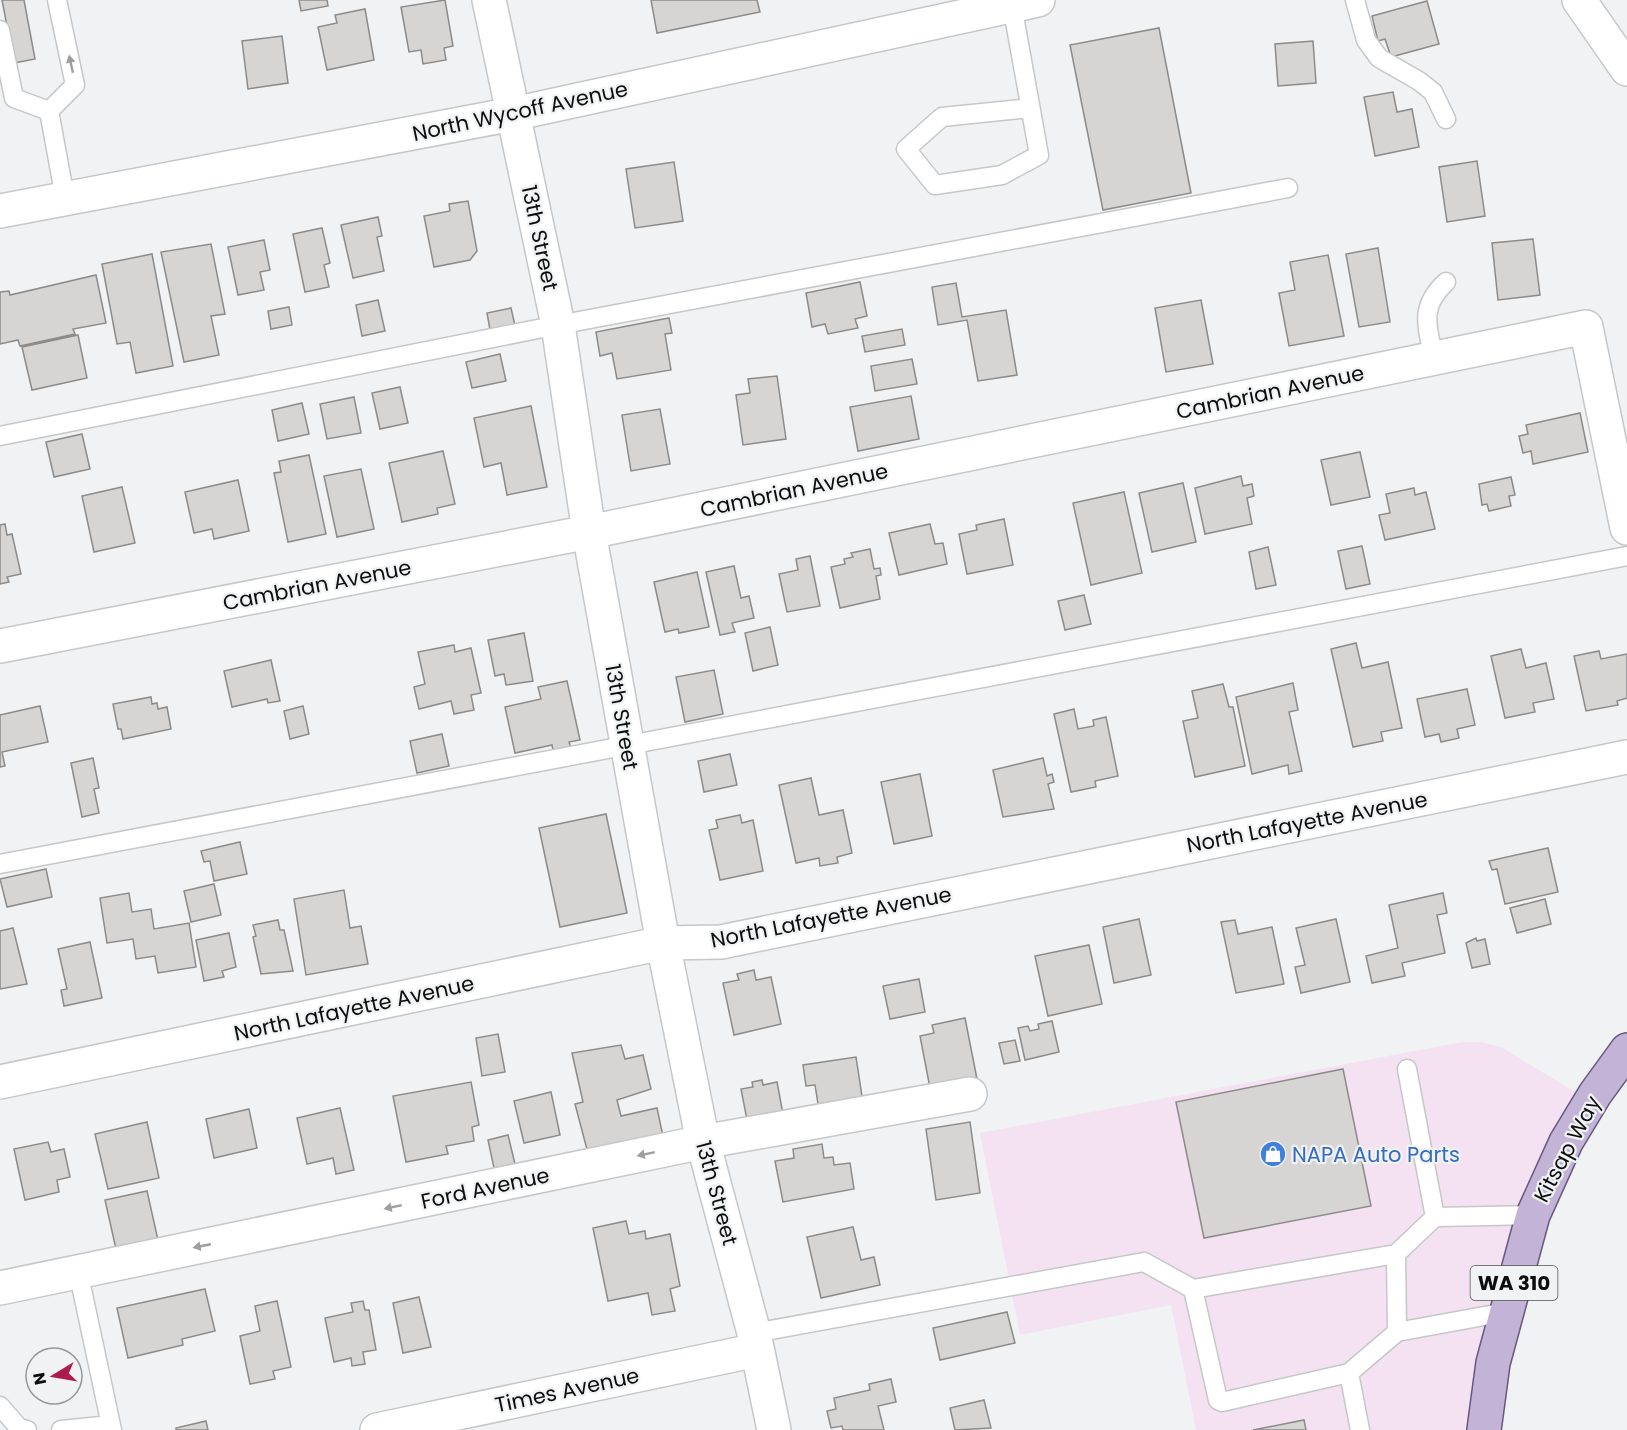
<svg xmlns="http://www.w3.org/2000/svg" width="1627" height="1430" viewBox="0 0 1627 1430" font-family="Poppins,sans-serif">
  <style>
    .commercial { fill: #f4e1f1 }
    .building { fill: #d7d5d4; stroke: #8d8b8a; stroke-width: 1.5 }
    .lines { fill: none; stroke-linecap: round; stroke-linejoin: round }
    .service-casing { stroke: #c6c7c8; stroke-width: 21 }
    .minor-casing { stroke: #c6c7c8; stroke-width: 36 }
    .secondary-casing { stroke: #c6c7c8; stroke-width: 36 }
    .primary-casing { stroke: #68587f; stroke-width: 36 }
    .service { stroke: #fff; stroke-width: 18 }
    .minor { stroke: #fff; stroke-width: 33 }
    .secondary { stroke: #fff; stroke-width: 33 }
    .primary { stroke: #c2b3d7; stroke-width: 33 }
    .oneway { fill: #9e9e9e }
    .labels { text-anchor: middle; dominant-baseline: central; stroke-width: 4.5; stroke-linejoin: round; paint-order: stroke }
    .shield { fill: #f1f2f3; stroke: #515252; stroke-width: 1.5 }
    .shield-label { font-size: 20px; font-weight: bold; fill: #0c0d0d }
    .street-label { font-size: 21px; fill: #0c0d0d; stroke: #f1f2f3 }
    .shop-label { font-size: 21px; fill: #366cbe; stroke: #f1f2f3; text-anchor: start }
  </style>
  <rect width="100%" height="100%" fill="#f1f2f3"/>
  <path class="commercial" d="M1463 1042H1480L1501 1047 1580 1095 1478 1430H1196L1171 1305 1020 1335 980 1133Z"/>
  <path class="building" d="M2 0H24L35 59 14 63Z
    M299 0H327L328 6 301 11Z
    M445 0 453 46 444 48 446 60 423 64 421 50 409 52 401 7Z
    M651 0H757L760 12 657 33Z
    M1427 1 1439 44 1391 57 1385 39 1378 41 1372 16Z
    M365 9 374 60 327 70 318 27 337 23 335 15Z
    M1159 28 1191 193 1103 210 1070 45Z
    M282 36 288 83 248 89 242 41Z
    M1313 41 1316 83 1278 86 1275 44Z
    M1393 92 1397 112 1412 109 1419 147 1375 156 1364 97Z
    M1477 161 1485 216 1447 222 1439 167Z
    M674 162 683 221 635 228 626 169Z
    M468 201 477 251 470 260 434 267 424 216 450 211 449 204Z
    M378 217 382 236 377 237 384 271 353 278 341 225Z
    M322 228 330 263 324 265 329 287 305 292 293 234Z
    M1533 239 1540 295 1498 300 1492 243Z
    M264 240 270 270 260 272 264 290 238 295 228 247Z
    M211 244 225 314 211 316 219 355 184 362 161 252Z
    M1378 248 1390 322 1359 327 1346 254Z
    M152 254 173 366 136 373 130 342 117 344 102 264Z
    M1328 255 1344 336 1289 346 1279 293 1295 290 1290 262Z
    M96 275 106 323 73 329 75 334 20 346 18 340 0 344V292L9 291 10 295Z
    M860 282 867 316 855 319 858 328 828 334 825 324 812 327 806 293Z
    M956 283 962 317 1006 310 1017 375 978 381 967 320 938 325 932 287Z
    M378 300 385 331 362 336 356 305Z
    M1201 300 1213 364 1166 372 1155 308Z
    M289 307 292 325 271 329 268 311Z
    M511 308 516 330 491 335 487 313Z
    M669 318 672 333 665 334 671 370 617 379 612 353 600 356 596 332Z
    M902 329 905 345 865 352 862 336Z
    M78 335 87 378 32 390 22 347Z
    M500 354 506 381 472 388 466 362Z
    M912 359 917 384 875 391 871 366Z
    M777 376 786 439 743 445 736 395 750 393 748 379Z
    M400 387 408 423 380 429 372 393Z
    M911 396 919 439 858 451 850 407Z
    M354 397 361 433 327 439 320 404Z
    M302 403 309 434 278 441 272 410Z
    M531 406 547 487 507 495 501 463 484 467 474 418Z
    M660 409 670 464 631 471 622 415Z
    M1580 413 1588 452 1533 464 1531 451 1523 453 1519 436 1528 434 1526 425Z
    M82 434 90 469 54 477 46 442Z
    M443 451 455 504 437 508 438 514 402 522 389 463Z
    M1360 452 1370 497 1331 505 1321 460Z
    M309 455 326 534 288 542 274 473 281 472 279 461Z
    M361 469 374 529 337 537 324 476Z
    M1241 476 1243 486 1252 484 1254 496 1247 498 1252 524 1205 534 1195 488Z
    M1511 477 1515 495 1509 496 1511 506 1489 511 1487 504 1482 505 1479 484Z
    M238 480 249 531 214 539 212 529 194 533 185 492Z
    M1183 483 1196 542 1152 552 1139 493Z
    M122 487 135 543 94 552 82 496Z
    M1414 488 1415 495 1426 492 1435 529 1385 540 1379 515 1390 513 1386 494Z
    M1124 492 1142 573 1091 585 1073 503Z
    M1004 519 1013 565 967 574 959 534 977 530 976 525Z
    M5 524 7 535 12 534 21 574 7 577 9 582 0 584V525Z
    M930 524 935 544 943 543 947 564 899 575 889 533Z
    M1362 546 1370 584 1346 589 1338 551Z
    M1268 547 1276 585 1256 589 1249 552Z
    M870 549 874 569 880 568 881 575 876 576 880 599 840 608 831 567 845 564 844 559 853 557 851 553Z
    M810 556 820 606 787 612 779 574 798 570 796 559Z
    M734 566 741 598 749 596 754 618 732 623 735 632 720 635 706 572Z
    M697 572 709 627 679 633 678 629 665 632 654 582Z
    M1084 595 1091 624 1065 630 1058 601Z
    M770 627 778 665 753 671 745 633Z
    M524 633 533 681 506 685 504 674 495 676 488 640Z
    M1356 643 1362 668 1388 662 1402 728 1381 732 1383 741 1353 747 1331 649Z
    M454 645 455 652 471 648 481 693 471 695 474 710 454 714 451 701 419 709 414 687 425 684 418 652Z
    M1521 649 1526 668 1546 663 1554 699 1533 703 1535 712 1505 718 1491 656Z
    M1599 651 1601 659 1627 654V698L1617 701 1618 705 1586 711 1574 656Z
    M271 660 280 701 268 703 267 699 232 707 224 671Z
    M714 670 723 714 685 722 676 677Z
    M567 681 580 740 569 742 572 751 554 755 552 745 515 753 505 707 541 699 538 687Z
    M1293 683 1298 710 1289 712 1302 771 1289 774 1288 765 1252 774 1236 697Z
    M1223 684 1229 707H1233L1245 766 1195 777 1183 721 1198 718 1192 691Z
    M1467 689 1475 725 1457 729 1459 738 1441 742 1439 734 1425 737 1417 699Z
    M151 697 152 704 157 703 158 709 167 707 171 729 123 739 121 729H118L113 704Z
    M40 706 48 742 2 752 5 766 0 767V715Z
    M303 706 309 734 290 739 284 711Z
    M1074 709 1078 729 1094 726 1093 720 1106 717 1118 776 1095 781 1096 787 1071 792 1054 714Z
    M442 734 449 766 417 773 410 741Z
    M730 754 737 785 704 792 698 761Z
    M93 758 99 788 94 789 99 813 82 817 71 763Z
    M1043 758 1047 776 1052 774 1054 782 1048 784 1054 809 1003 817 993 770Z
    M920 774 932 836 894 844 881 782Z
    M811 778 819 815 843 810 852 853 837 857 838 863 820 866 819 858 796 863 779 785Z
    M606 814 627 913 560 927 539 828Z
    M740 815 742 823 753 820 763 871 720 880 709 830 718 828 716 820Z
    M240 842 247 874 214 881 210 861 204 862 201 851Z
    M1548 848 1558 892 1505 904 1497 869 1492 870 1489 861Z
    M46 869 52 897 7 907 0 879Z
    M214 884 221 915 191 922 184 891Z
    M344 890 350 928 361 926 368 964 306 975 294 899Z
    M129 893 132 912 151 909 154 929 189 923 196 967 158 973 155 956 136 959 133 939 107 943 100 898Z
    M1443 893 1447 913 1437 915 1445 953 1402 963 1405 976 1372 983 1366 956 1398 948 1389 905Z
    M1545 899 1551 924 1517 933 1510 908Z
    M1139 919 1151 975 1114 983 1103 927Z
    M1336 919 1350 982 1301 993 1295 967 1305 965 1296 928Z
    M278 920 280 930H284L293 971 261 974 253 937 256 936 253 925Z
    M1235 920 1238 934 1272 927 1284 984 1236 993 1221 922Z
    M13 928 27 984 0 989V931Z
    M229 933 236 967 222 971 224 977 204 981 196 940Z
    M1476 938 1477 941 1485 939 1490 964 1472 968 1466 943Z
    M90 942 102 998 64 1006 61 990 67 989 58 949Z
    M1089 945 1102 1004 1048 1016 1035 956Z
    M754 970 756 980 771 977 781 1024 734 1035 723 983 739 980 737 974Z
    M919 979 925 1012 890 1019 883 986Z
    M965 1018 977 1079 930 1088 920 1036 934 1033 932 1025Z
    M1052 1021 1059 1052 1025 1060 1018 1028 1028 1026 1030 1031 1039 1029 1038 1024Z
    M498 1034 505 1072 482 1076 476 1038Z
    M1015 1040 1020 1061 1004 1064 999 1043Z
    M621 1045 625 1059 643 1055 651 1089 617 1100 621 1116 657 1108 664 1141 589 1157 575 1104 583 1102 572 1053Z
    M856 1057 863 1103 819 1110 815 1085 806 1086 803 1065Z
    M1343 1069 1371 1206 1204 1238 1176 1102Z
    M762 1080 763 1085 777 1082 783 1114 747 1120 741 1089 753 1087 752 1082Z
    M471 1082 479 1125 472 1127 474 1141 446 1146 448 1154 406 1162 393 1096Z
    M551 1092 560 1135 524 1143 514 1101Z
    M340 1108 354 1170 336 1174 333 1158 307 1164 297 1118Z
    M249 1109 257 1148 214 1158 206 1119Z
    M147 1122 159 1178 108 1189 95 1134Z
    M970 1122 980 1193 936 1200 926 1129Z
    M508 1135 515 1164 494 1168 488 1140Z
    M48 1142 51 1152 64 1149 70 1177 57 1180 59 1192 25 1200 14 1149Z
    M822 1144 824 1158 833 1157 834 1165 850 1163 854 1189 783 1202 775 1161 794 1158 793 1149Z
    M147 1191 158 1240 116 1249 105 1200Z
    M626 1221 629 1234 645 1231 646 1239 670 1234 680 1286 670 1289 675 1311 652 1315 648 1293 608 1301 593 1228Z
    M853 1227 861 1260 874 1257 880 1285 821 1298 807 1237Z
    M205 1289 215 1331 182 1339 183 1345 128 1358 117 1308Z
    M419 1297 431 1347 403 1353 393 1303Z
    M277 1301 291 1367 273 1371 275 1379 250 1384 240 1336 260 1331 255 1306Z
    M363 1301 365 1310H369L376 1350 363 1352 365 1364 352 1366 351 1358 334 1362 325 1318 353 1312 351 1303Z
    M1007 1312 1015 1343 940 1360 933 1328Z
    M891 1379 896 1402 878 1406 884 1430H843L842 1426 831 1428 827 1411 836 1409 834 1398 870 1390 869 1384Z
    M984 1400 991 1428 955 1430 950 1408Z
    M1304 1420 1306 1430H1253Z
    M206 1421 208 1430H176V1428Z"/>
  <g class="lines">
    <g class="service-casing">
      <path id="service" d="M1355 0 1366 40 1379 58 1419 81 1433 92 1446 119
        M1012 5 1039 155 1002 175 935 185 906 149 942 117 1030 108
        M0 30 14 98 49 111
        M49 111 75 85 57 0
        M49 111 65 198
        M1434 358C1427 326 1419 307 1446 282
        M0 436 558 325 1288 188
        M0 864 1627 556
        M1407 1069 1435 1217
        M1396 1254 1397 1332
        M78 1271 112 1430
        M1193 1289 1218 1400 1222 1402 1349 1373 1360 1430
        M754 1333 1144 1262 1193 1289 1396 1254 1435 1217 1533 1215
        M1349 1373 1397 1332 1506 1312
        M0 1406 19 1428 27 1430
        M61 1430 111 1425"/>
    </g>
    <g class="minor-casing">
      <path id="minor" d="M489 0 558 325 589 532 663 943 703 1142 754 1333 774 1430
        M0 211 513 114 1038 0
        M0 646 589 532 1586 327 1627 528
        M0 1082 663 943 721 942 1627 757
        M0 1288 703 1142 970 1094
        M377 1430 757 1350"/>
    </g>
    <g class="secondary-casing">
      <path id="secondary" d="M1579 0 1627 69"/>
    </g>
    <g class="primary-casing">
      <path id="primary" d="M1484 1430 1493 1363 1533 1215 1566 1142 1595 1094 1627 1050"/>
    </g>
    <use href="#service" class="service"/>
    <use href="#minor" class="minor"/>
    <use href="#secondary" class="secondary"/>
    <use href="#primary" class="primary"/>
  </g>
  <defs><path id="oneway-solid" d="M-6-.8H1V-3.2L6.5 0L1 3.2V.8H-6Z" transform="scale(1.5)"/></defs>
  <g class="oneway">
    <use href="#oneway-solid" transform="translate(71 64) rotate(-102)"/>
    <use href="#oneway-solid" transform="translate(646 1154) rotate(168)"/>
    <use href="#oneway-solid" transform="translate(393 1207) rotate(168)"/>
    <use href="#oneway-solid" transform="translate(202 1246) rotate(169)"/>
  </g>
  <defs>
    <g id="shop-disc" transform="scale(1.35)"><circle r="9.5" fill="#3f7fe0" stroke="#f1f2f3"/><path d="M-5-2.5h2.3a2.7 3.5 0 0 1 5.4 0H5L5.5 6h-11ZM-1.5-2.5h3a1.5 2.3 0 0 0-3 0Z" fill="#fff"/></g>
  </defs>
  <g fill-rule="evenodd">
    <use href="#shop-disc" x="1273" y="1154"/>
  </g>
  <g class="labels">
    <rect class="shield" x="1470.5" y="1266" width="87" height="34" rx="4.5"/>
    <g class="shield-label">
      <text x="1514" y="1283">WA 310</text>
    </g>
    <g class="street-label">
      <text transform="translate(520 111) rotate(-12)">North Wycoff Avenue</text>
      <text transform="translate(540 238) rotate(78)">13th Street</text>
      <text transform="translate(1270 392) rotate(-12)">Cambrian Avenue</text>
      <text transform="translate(794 490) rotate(-12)">Cambrian Avenue</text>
      <text transform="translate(317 585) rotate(-11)">Cambrian Avenue</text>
      <text transform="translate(622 717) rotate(80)">13th Street</text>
      <text transform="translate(1307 822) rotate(-11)">North Lafayette Avenue</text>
      <text transform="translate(831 917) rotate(-11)">North Lafayette Avenue</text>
      <text transform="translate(354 1008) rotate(-12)">North Lafayette Avenue</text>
      <text transform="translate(1567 1149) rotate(-62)">Kitsap Way</text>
      <text transform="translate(485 1188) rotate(-12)">Ford Avenue</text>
      <text transform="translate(717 1193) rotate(75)">13th Street</text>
      <text transform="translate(567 1390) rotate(-12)">Times Avenue</text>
    </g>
    <g class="shop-label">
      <text x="1292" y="1154">NAPA Auto Parts</text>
    </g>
  </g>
  <g transform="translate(54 1376) rotate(259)"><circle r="28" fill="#f1f2f3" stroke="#959697" stroke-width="1.5"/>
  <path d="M0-4.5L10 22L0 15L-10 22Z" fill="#ac1a4e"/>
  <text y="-9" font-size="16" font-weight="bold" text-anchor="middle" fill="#0c0d0d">N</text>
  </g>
</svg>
